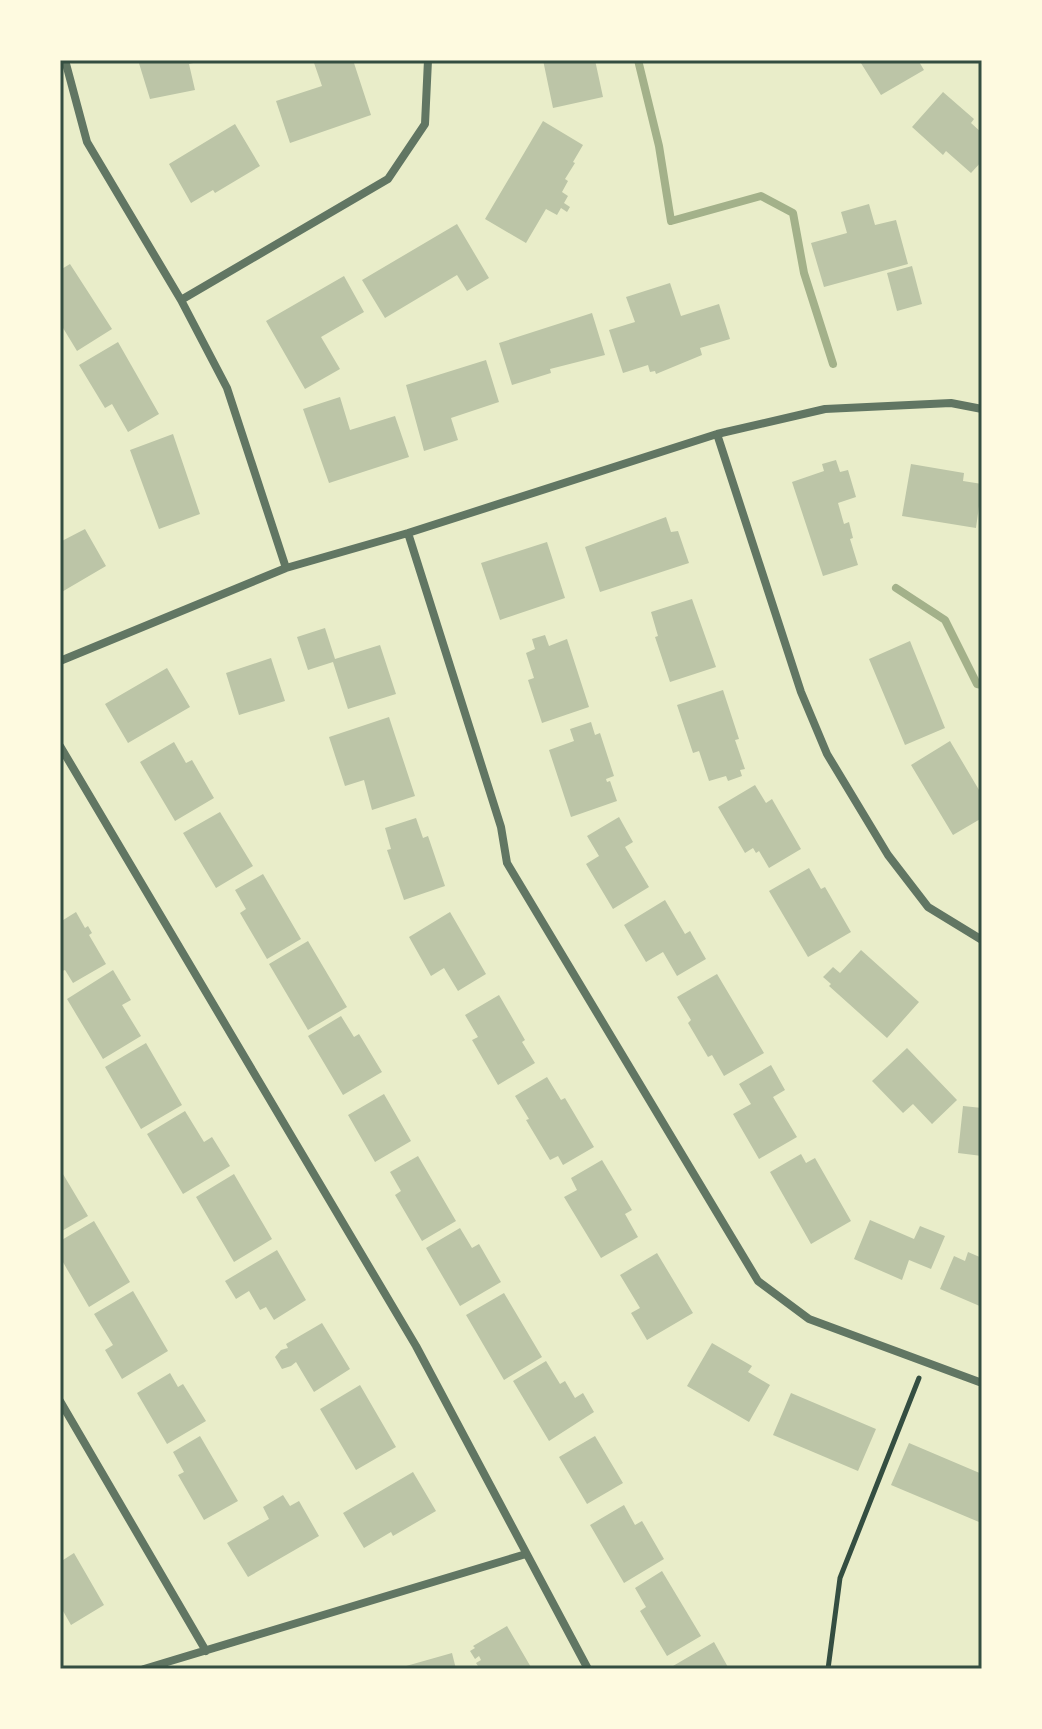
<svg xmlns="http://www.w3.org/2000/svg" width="1042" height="1729" viewBox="0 0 1042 1729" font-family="Helvetica,sans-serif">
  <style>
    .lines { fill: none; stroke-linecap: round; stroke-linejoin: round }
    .stream { stroke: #a3b18a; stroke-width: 8 }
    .building { fill: #bcc5a7 }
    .path { stroke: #344e41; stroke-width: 5 }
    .minor { stroke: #617663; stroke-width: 8 }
    .neatline { fill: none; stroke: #344e41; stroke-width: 3 }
  </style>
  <rect width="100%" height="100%" fill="#e9edc9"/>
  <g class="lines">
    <path class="stream" d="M638 60 659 146 671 221 761 196 793 213 804 273 833 364
      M896 588 945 620 977 684 982 685"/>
  </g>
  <path class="building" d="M138 60H202V61L189 64 195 90 150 99Z
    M313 60H353L371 115 290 143 276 101 322 86Z
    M543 60H595L603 97 553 108Z
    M859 60H918L924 70 881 95Z
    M943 92 974 119 971 123 982 133V161L971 173 946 151 943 155 912 127Z
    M543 121 583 145 573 162 575 163 565 179 568 181 562 192 568 196 564 203 570 207 567 212 561 208 557 215 546 209 526 243 485 219Z
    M235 124 260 166 215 193 213 190 191 203 169 164Z
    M869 204 875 225 896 220 908 264 824 287 811 243 847 233 841 212Z
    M457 224 489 278 467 291 457 275 385 318 362 280Z
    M70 264 112 329 77 351 60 323V270Z
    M912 266 922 304 897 311 887 273Z
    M344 276 364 312 321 337 340 369 305 389 266 321Z
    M670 283 681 316 719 304 730 339 700 348 702 355 656 374 655 371 650 372 648 365 623 373 609 330 635 322 626 297Z
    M592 313 605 355 550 369 551 373 512 385 499 343Z
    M118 342 159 414 128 432 112 404 105 408 79 365Z
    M486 360 499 402 451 418 458 440 424 451 406 385Z
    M340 397 350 430 395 416 409 457 329 483 303 409Z
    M173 434 200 514 159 529 130 450Z
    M836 460 840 472 848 470 856 497 838 503 844 524 849 522 853 538 850 539 858 565 823 576 792 482 824 471 822 464Z
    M911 464 964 473 963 481 982 484 976 528 902 516Z
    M666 517 671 532 678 531 689 563 600 592 585 547Z
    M85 529 106 566 60 593V542Z
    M547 542 565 598 500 620 481 563Z
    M692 599 716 667 670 682 655 637 658 636 651 612Z
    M325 628 335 659 380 645 396 694 348 709 333 662 308 670 297 637Z
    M545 635 549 646 567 639 589 707 542 723 528 680 534 678 526 653 535 649 532 639Z
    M910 641 945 728 905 745 869 659Z
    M271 658 285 701 239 715 226 673Z
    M167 668 190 707 128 743 105 704Z
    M723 690 739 739 735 740 745 769 740 770 742 776 728 781 726 776 709 781 699 751 693 753 677 705Z
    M389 717 415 796 372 810 364 780 345 786 329 737Z
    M591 722 595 735 600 733 614 776 606 779 607 782 610 781 617 801 571 817 549 750 574 741 570 729Z
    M950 741 982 795V818L953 835 911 765Z
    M174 742 186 763 192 760 214 798 175 821 140 762Z
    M755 785 766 803 772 799 801 849 769 868 759 851 756 853 753 848 745 853 718 807Z
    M220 812 253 866 216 888 183 833Z
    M619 817 633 842 625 847 649 887 613 909 586 864 599 856 587 836Z
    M416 818 423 838 428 836 445 886 404 900 387 850 391 849 385 828Z
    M809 868 821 889 825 887 851 932 808 957 769 891Z
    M263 874 301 939 267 959 240 913 246 909 235 890Z
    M665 900 685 934 690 931 706 959 677 976 663 952 646 962 624 925Z
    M76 912 85 928 88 926 92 933 89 935 106 964 73 983 65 970 60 972V922Z
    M450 912 486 974 458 991 444 968 431 976 409 937Z
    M308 941 347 1007 308 1030 269 964Z
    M861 950 919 1002 887 1038 829 986 831 984 823 977 833 967 840 973Z
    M113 970 131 1000 122 1005 141 1036 103 1059 67 999Z
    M717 974 764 1053 724 1076 712 1055 708 1057 688 1023 691 1020 677 997Z
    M499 995 525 1040 522 1042 535 1063 498 1085 472 1040 478 1037 465 1015Z
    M341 1016 354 1037 359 1034 382 1072 343 1095 308 1036Z
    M146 1043 182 1105 141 1129 105 1067Z
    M907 1048 957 1100 932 1124 913 1104 903 1113 872 1081Z
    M771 1065 785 1090 773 1097 797 1137 759 1159 733 1114 751 1104 739 1084Z
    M547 1077 561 1100 565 1098 594 1147 563 1165 558 1156 550 1160 526 1120 529 1119 515 1096Z
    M384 1094 411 1141 375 1162 348 1115Z
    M963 1106 982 1108V1156L958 1153Z
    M185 1111 204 1142 212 1137 230 1166 183 1194 147 1134Z
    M801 1154 806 1163 815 1158 851 1221 811 1244 770 1172Z
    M418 1156 456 1221 422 1241 395 1195 401 1191 390 1172Z
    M602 1160 632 1210 625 1214 638 1237 601 1258 564 1197 577 1190 571 1178Z
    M60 1169 88 1216 60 1232Z
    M234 1174 272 1239 234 1262 196 1197Z
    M870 1220 914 1239 920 1226 945 1236 931 1269 909 1260 902 1280 854 1259Z
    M94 1221 130 1282 89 1307 60 1257V1241Z
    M460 1228 472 1248 479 1244 501 1282 460 1306 426 1248Z
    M277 1250 306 1300 274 1320 266 1307 260 1310 249 1291 236 1299 225 1281Z
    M968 1252 982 1258V1307L940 1289 954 1256 965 1261Z
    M657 1253 693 1313 647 1340 631 1313 640 1308 620 1275Z
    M133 1291 168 1351 122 1379 105 1350 113 1345 94 1314Z
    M504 1293 542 1357 504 1380 466 1315Z
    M322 1323 350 1369 314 1392 296 1362 291 1366 282 1369 275 1357 281 1350 288 1348 286 1344Z
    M712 1343 752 1366 748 1372 770 1385 749 1422 687 1386Z
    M546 1361 560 1384 565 1381 575 1398 583 1393 594 1412 549 1441 513 1381Z
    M170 1373 178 1387 183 1384 206 1421 167 1444 137 1393Z
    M360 1385 396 1447 356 1470 320 1409Z
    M791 1393 876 1429 858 1471 773 1435Z
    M200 1436 238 1501 204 1520 178 1475 184 1472 173 1452Z
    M595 1436 623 1483 587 1504 559 1457Z
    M909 1443 982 1474V1514L979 1522 891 1485Z
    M413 1472 436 1511 393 1536 391 1532 364 1548 343 1513Z
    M283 1495 290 1506 299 1501 319 1536 248 1577 227 1543 269 1519 263 1507Z
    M624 1505 635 1525 642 1521 664 1559 624 1583 590 1525Z
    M74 1553 104 1605 71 1625 63 1611 60 1613V1562Z
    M662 1571 701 1636 667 1656 640 1611 646 1607 635 1588Z
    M507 1626 532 1669H480L476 1663 481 1660 479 1656 475 1659 470 1651 475 1648 473 1646Z
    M714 1642 729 1669H675L673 1666Z
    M452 1653 456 1669H399V1668Z"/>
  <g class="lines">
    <path class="path" d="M828 1669 840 1578 919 1378"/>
    <path class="minor" d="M65 60 87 142 181 300 227 388 286 568
      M181 300 388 179 425 124 428 60
      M717 434 801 692 827 754 888 855 928 907 982 940
      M408 533 501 827 507 863 758 1281 809 1319 982 1383
      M60 661 286 568 408 533 717 434 825 409 951 403 982 409
      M60 746 416 1346 588 1669
      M60 1401 206 1651
      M144 1669 526 1554"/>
  </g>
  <rect width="1042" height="1729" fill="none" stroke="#fefae0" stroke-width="124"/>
  <rect x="62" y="62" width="918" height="1605" class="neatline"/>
</svg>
